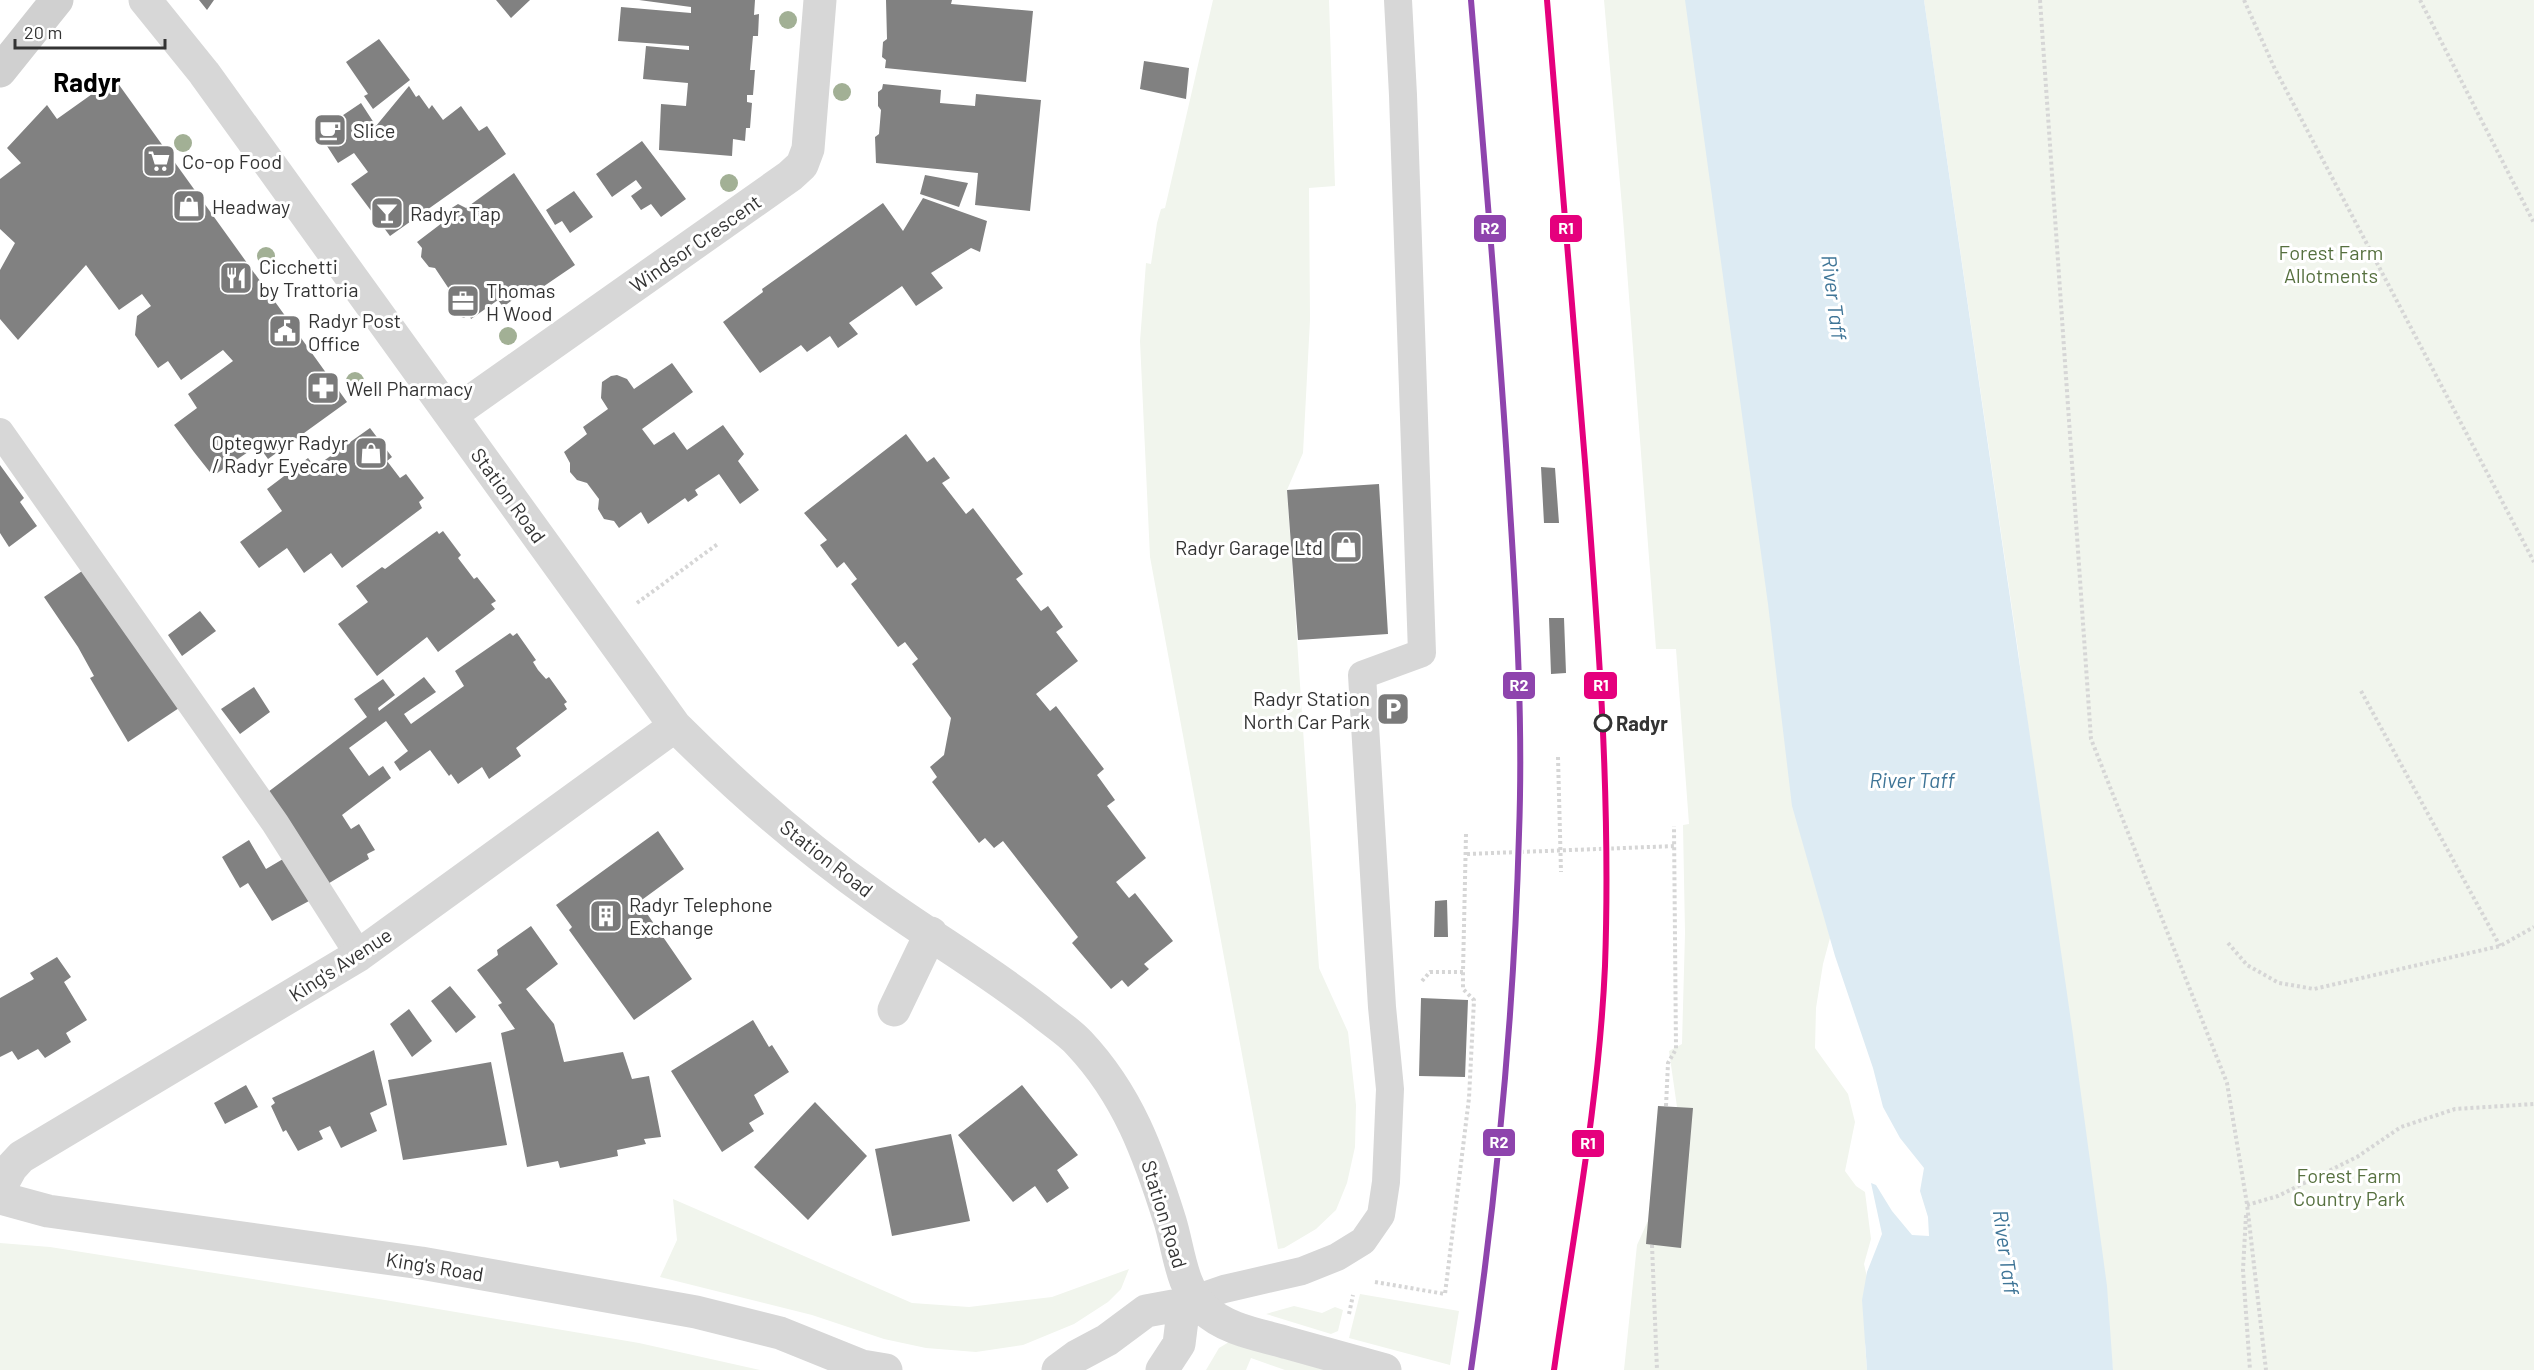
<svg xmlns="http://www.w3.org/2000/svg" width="2534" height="1370" viewBox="0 0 2534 1370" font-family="Barlow,sans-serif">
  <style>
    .green { fill: #f1f5ed }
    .water { fill: #ddebf3 }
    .building { fill: #818181 }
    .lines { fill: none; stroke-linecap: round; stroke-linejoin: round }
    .path { stroke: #d6d6d6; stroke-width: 4; stroke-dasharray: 3 3; stroke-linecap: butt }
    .lane { stroke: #d7d7d7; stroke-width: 28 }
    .street { stroke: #d7d7d7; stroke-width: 33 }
    .secondary { stroke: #d0d0d0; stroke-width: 33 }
    .rail { stroke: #bebebe; stroke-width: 4.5; stroke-dasharray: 6 4.5; stroke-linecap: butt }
    .rail-1-casing { stroke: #fff; stroke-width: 10 }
    .rail-2-casing { stroke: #fff; stroke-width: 10 }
    .rail-1 { stroke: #e5007d; stroke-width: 6 }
    .rail-2 { stroke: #8e44ad; stroke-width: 6 }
    .tree { fill: #a2b095 }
    .stop-dot { fill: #fff; stroke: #333; stroke-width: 3 }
    .labels { text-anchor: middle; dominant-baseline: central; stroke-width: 6; stroke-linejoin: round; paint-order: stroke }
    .poi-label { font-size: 20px; fill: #333; stroke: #fff; text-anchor: start }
    .street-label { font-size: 20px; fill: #333; stroke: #fff }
    .park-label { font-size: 20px; fill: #56703f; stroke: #fff }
    .stop-label { font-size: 20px; font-weight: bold; fill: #333; stroke: #fff; text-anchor: start }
    .water-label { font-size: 21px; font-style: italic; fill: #3f7597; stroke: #fff }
    .district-label { font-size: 26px; font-weight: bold; fill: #000; stroke: #fff }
    .line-badge { stroke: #fff; stroke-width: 2 }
    .badge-label { font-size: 16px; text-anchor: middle; font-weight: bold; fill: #fff }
  </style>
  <rect width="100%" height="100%" fill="#fff"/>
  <path class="green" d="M1213 0H1329L1335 186 1309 188 1310 320 1303 453 1287 490 1319 968 1348 1032 1356 1105 1355 1147 1347 1183 1336 1210 1316 1229 1284 1248 1278 1249 1150 557 1140 341 1146 263 1151 264 1157 223 1161 209 1165 208Z
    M1604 0H1705L1830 938 1823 964 1816 1008 1815 1048 1848 1094 1855 1122 1845 1171 1856 1186 1865 1192 1871 1239 1864 1264 1872 1299 1865 1344 1867 1370H1624L1637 1245 1666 1181 1678 1146 1677 1107 1669 1051 1682 1044 1685 933 1683 825 1689 824 1676 649H1656L1623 218Z
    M1924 0H2534V1370H2113L2018 650Z
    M673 1199 912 1303 969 1307 1052 1297 1129 1269 1121 1289 1108 1302 1074 1324 1023 1345 976 1352 926 1348 884 1339 812 1315 660 1277 677 1240Z
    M0 1243 50 1247 385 1300 639 1343 760 1370H0Z
    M1360 1294 1459 1311 1450 1365 1349 1338Z
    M1294 1306 1322 1313 1335 1307 1343 1310 1338 1331 1331 1334 1266 1314Z
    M1229 1342 1334 1370H1285L1251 1358 1246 1370H1206L1219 1348Z"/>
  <path class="water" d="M1685 0H1924L2073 1035 2107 1286 2113 1370H1867L1862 1300 1867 1272 1882 1234 1871 1183 1876 1185 1892 1211 1912 1235 1929 1236 1928 1217 1920 1191 1924 1168 1900 1138 1883 1107 1873 1068 1835 956 1792 806 1768 604Z"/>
  <path class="building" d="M199 0H214L207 10Z
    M496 0H530L511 18Z
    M639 0H755L754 15 759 14 758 36H753L750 70H755L753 95H747V102L752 103 750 128H746L745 141 733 139 732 156 659 150 661 104 686 106 688 83 643 79 646 46 689 50V46L618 41 621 7 691 13V7Z
    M886 0H952L951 4 1033 11 1026 82 885 68 886 60 882 57 883 42 887 39Z
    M379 39 410 80 373 109 364 96 368 94 346 62Z
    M1144 61 1189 68 1186 99 1140 89Z
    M117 82 347 402 268 459 258 445 213 476 194 452 174 425 197 408 188 394 233 361 223 350 181 380 168 361 158 368 135 335 137 316 151 306 142 294 119 310 86 265 18 340 0 319V270L15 243 0 229V179L21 163 7 148 47 105 57 119 102 87Z
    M883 84 941 90 940 103 975 106 976 94 1041 100 1030 211 975 205 978 173 876 163 875 137 879 134 881 110 878 106V92L882 89Z
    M409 86 416 97 419 95 429 109 432 105 443 120 461 106 479 131 487 126 506 154 390 236 351 184 368 172 354 153 338 163 318 132 361 103 376 126Z
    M642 141 686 199 661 217 651 204 641 210 631 196 642 188 636 180 612 197 596 174Z
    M514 173 575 265 528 297 523 289 518 292 519 295 503 307 498 300 471 319 469 314 464 318 456 315 447 302V290L449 289 435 268 429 267 421 257 422 248 417 242 442 223 439 216 458 204 466 208Z
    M925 175 968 183 959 207 920 194Z
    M574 191 593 217 570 233 562 221 555 225 546 210Z
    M923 198 987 221 980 252 971 248 931 273 943 288 916 306 902 286 849 323 858 334 838 348 830 336 807 352 801 345 760 373 723 322 763 292 762 289 883 203 903 231Z
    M672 363 693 392 642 429 654 445 674 432 687 450 723 425 744 454 738 461 759 490 740 504 719 474 695 490 698 495 688 502 685 498 648 524 641 512 619 528 614 521 604 519 598 509 599 499 587 483 577 480 570 472V463L564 452 587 434 583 427 608 409 601 398 602 382 611 376 617 375 627 379 634 389Z
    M370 428 392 457 387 461 400 478 406 474 424 498 419 502 422 508 342 568 331 553 304 573 287 548 259 568 240 542 282 511 267 489 308 458 315 467Z
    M906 434 927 462 934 457 950 478 942 483 966 514 973 508 1023 574 1016 579 1041 611 1048 606 1063 627 1056 632 1078 661 1036 694 1050 711 1056 706 1104 769 1097 775 1115 800 1107 806 1146 858 1116 882 1129 898 1135 893 1173 941 1144 964 1149 969 1128 987 1122 980 1111 989 1072 943 1078 937 1003 841 994 848 985 838 979 843 932 782 937 777 930 767 944 755 951 718 912 664 918 659 905 642 898 647 851 584 857 579 844 562 837 568 820 545 827 540 804 513Z
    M0 465 24 498 20 502 37 526 9 547 0 533Z
    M1541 467 1555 468 1559 523H1544Z
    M1379 484 1388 634 1298 640 1287 490Z
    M437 531 439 534 443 531 461 555 458 558 474 579 477 577 496 601 491 604 495 609 438 652 427 637 377 676 338 624 368 602 356 586 382 567 385 569Z
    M82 571 179 708 128 742 90 678 94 676 78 647 44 597Z
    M200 611 216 631 182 656 168 635Z
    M1549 618H1564L1566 673 1551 674Z
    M510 633 513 636 517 633 536 660 533 662 538 670 546 679 549 677 567 702 564 704 567 709 516 748 521 756 489 779 482 767 458 784 451 774 449 776 430 750 400 771 394 762 408 751 386 721 349 748 369 776 383 766 391 778 342 815 351 829 359 824 375 850 367 854 369 859 326 885 268 792 367 717 354 699 383 679 395 695 378 708 379 711 424 677 436 692 404 714 411 724 464 686 455 671Z
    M254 687 270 712 240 734 221 709Z
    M658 831 684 869 639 902 692 979 634 1020 569 930 572 927 556 905Z
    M249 840 266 869 283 859 309 901 272 921 248 883 240 888 222 857Z
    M1447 900 1448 937H1434L1435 901Z
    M531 926 558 964 526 989 554 1024 564 1062 623 1052 632 1079 649 1076 661 1137 644 1139 646 1144 617 1150 618 1156 560 1168 558 1161 527 1167 501 1033 515 1029 498 1005 502 1003 477 970 498 955 497 950Z
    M57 957 71 977 64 982 87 1020 66 1033 71 1042 45 1058 38 1049 18 1060 12 1051 0 1057V998L34 979 30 973Z
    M450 986 476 1017 456 1033 431 1001Z
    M1421 998 1468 1000 1465 1077 1419 1076Z
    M409 1009 432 1041 412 1057 390 1024Z
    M753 1020 769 1047 772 1045 789 1072 754 1095 764 1114 749 1123 754 1131 722 1152 671 1071Z
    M374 1050 387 1105 370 1113 377 1131 341 1148 330 1126 319 1131 323 1139 298 1151 286 1130 283 1132 271 1106 275 1103 272 1098Z
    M491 1062 507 1145 403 1160 388 1080Z
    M246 1085 258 1107 225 1124 214 1103Z
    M1022 1085 1078 1155 1057 1170 1069 1188 1047 1203 1035 1186 1013 1202 958 1135Z
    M815 1102 867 1156 808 1220 754 1167Z
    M1658 1106 1693 1108 1681 1248 1646 1244Z
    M951 1134 970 1221 892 1236 875 1149Z"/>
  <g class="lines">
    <path class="path" d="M2040 0 2091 739 2227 1083 2247 1204 2266 1370
      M2244 0 2274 67 2534 562
      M2420 0 2534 223
      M637 603 719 543
      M2361 691 2500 946
      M1558 757 1561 872
      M1467 854 1676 846
      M2228 943 2247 965 2279 983 2314 989 2500 946 2534 927
      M1422 981 1430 972H1463L1466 834
      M1666 1106 1668 1063 1676 1049 1674 826
      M2247 1205 2278 1196 2357 1157 2401 1127 2455 1109 2534 1104
      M2246 1215 2243 1270 2250 1370
      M1652 1245 1657 1370
      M1375 1282 1445 1294 1469 1098 1474 1000 1463 989V972
      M1349 1314 1353 1295"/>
    <path class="lane" d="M0 432 275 823 359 955
      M1195 1299 1224 1289 1302 1271 1337 1257 1363 1241 1381 1215 1386 1182 1390 1089 1382 1007 1362 675 1422 653 1403 95 1398 0"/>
    <path class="street" d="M145 0 204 73 675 726C737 788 803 846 874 896 929 936 987 969 1040 1011 1053 1022 1068 1031 1079 1043 1128 1095 1149 1154 1170 1221 1179 1250 1181 1288 1204 1309 1226 1330 1261 1335 1288 1343 1321 1352 1353 1361 1385 1370
      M451 415 790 176 802 165 808 149 820 0
      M894 1010 931 933
      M0 1188 11 1168 21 1157 359 955 675 726
      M0 1198 48 1211 421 1263 696 1312 780 1333 862 1366 886 1370
      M1058 1370 1077 1356 1107 1340 1146 1311 1184 1304 1195 1299
      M1162 1370 1179 1344 1184 1304"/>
    <path class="secondary" d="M0 71 57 0"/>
    <path class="rail" d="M1554 1370 1570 1261"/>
    <g class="rail-1-casing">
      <path id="rail-1" d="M1547 0C1560 154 1572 308 1585 462 1598 630 1611 797 1605 966 1599 1102 1573 1235 1554 1370"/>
    </g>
    <g class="rail-2-casing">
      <path id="rail-2" d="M1471 1370C1497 1192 1514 1013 1519 834 1523 726 1517 617 1510 509 1500 339 1485 170 1471 0"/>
    </g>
    <use href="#rail-1" class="rail-1"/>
    <use href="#rail-2" class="rail-2"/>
  </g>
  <g class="tree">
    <circle cx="788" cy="20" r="9"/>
    <circle cx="842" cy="92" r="9"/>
    <circle cx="183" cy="143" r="9"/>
    <circle cx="729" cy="183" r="9"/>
    <circle cx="266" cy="256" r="9"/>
    <circle cx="508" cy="336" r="9"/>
    <circle cx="355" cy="381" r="9"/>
  </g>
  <defs>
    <g id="cafe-square" transform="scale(1.725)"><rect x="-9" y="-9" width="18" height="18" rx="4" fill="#7a7a7a" stroke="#fff"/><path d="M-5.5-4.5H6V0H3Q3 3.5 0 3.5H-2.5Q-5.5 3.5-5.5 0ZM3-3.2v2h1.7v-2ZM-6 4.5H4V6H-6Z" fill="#fff"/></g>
    <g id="supermarket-square" transform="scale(1.725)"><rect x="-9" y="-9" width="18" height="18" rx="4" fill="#7a7a7a" stroke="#fff"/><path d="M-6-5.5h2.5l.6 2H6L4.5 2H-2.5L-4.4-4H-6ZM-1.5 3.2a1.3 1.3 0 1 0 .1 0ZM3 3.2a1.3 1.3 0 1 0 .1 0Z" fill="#fff"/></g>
    <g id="shop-square" transform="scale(1.725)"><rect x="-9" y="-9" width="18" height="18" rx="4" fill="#7a7a7a" stroke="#fff"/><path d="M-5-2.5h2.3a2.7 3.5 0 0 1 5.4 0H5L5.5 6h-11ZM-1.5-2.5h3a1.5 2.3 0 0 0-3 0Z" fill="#fff"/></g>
    <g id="bar-square" transform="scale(1.725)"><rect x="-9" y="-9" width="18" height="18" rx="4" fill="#7a7a7a" stroke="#fff"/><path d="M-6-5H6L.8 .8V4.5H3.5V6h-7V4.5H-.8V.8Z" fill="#fff"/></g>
    <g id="restaurant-square" transform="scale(1.725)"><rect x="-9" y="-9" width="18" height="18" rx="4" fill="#7a7a7a" stroke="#fff"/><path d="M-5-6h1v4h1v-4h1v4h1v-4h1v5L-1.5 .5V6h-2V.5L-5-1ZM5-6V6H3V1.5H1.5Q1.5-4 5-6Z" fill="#fff"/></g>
    <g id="office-square" transform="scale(1.725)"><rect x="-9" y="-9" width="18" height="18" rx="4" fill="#7a7a7a" stroke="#fff"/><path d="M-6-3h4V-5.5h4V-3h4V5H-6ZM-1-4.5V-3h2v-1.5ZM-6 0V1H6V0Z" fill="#fff"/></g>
    <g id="civic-square" transform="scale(1.725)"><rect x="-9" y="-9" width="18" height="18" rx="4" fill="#7a7a7a" stroke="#fff"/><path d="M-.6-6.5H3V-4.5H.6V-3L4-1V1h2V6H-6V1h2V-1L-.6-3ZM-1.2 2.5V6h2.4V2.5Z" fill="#fff"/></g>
    <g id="pharmacy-square" transform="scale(1.725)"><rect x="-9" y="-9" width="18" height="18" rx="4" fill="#7a7a7a" stroke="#fff"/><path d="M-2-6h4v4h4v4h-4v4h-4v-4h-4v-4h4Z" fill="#fff"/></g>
    <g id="parking-square" transform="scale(1.725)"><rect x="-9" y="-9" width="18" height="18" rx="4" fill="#7a7a7a" stroke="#fff"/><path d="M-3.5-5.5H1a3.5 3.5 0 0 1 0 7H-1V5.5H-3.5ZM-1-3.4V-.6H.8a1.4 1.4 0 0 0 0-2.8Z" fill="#fff"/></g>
    <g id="building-square" transform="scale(1.725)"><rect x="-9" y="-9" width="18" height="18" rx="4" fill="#7a7a7a" stroke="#fff"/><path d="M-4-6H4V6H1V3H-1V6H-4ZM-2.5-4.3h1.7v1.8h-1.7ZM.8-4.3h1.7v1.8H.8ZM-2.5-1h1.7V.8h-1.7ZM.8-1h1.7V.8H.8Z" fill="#fff"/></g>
  </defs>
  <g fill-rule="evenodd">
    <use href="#cafe-square" x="330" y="130"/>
    <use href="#supermarket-square" x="159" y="161"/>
    <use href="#shop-square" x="189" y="206"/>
    <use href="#bar-square" x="387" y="213"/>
    <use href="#restaurant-square" x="236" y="278"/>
    <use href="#office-square" x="463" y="301"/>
    <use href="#civic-square" x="285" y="331"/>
    <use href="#pharmacy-square" x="323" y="388"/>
    <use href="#shop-square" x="371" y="453"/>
    <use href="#shop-square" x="1346" y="547"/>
    <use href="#parking-square" x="1393" y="709"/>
    <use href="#building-square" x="606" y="916"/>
  </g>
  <circle class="stop-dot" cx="1603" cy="723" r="8"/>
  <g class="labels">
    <g class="poi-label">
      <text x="353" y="130">Slice</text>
      <text x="182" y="161">Co-op Food</text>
      <text x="212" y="206">Headway</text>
      <text x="410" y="213">Radyr. Tap</text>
      <text x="259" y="266">Cicchetti<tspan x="259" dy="23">by Trattoria</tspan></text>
      <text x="486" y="290">Thomas<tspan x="486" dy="23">H Wood</tspan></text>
      <text x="308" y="320">Radyr Post<tspan x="308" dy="23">Office</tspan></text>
      <text x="346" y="388">Well Pharmacy</text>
      <text x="348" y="442" text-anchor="end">Optegwyr Radyr<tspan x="348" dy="23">/ Radyr Eyecare</tspan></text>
      <text x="1323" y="547" text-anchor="end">Radyr Garage Ltd</text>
      <text x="1370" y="698" text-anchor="end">Radyr Station<tspan x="1370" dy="23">North Car Park</tspan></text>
      <text x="629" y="904">Radyr Telephone<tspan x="629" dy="23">Exchange</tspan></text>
    </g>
    <g class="street-label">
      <text transform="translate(695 243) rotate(-35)">Windsor Crescent</text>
      <text transform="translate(509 495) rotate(54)">Station Road</text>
      <text transform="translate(827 858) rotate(38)">Station Road</text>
      <text transform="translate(340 964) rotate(-33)">King's Avenue</text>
      <text transform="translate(1165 1214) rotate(73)">Station Road</text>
      <text transform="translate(435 1266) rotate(9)">King's Road</text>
    </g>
    <g class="park-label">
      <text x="2331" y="252">Forest Farm<tspan x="2331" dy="23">Allotments</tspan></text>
      <text x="2349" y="1175">Forest Farm<tspan x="2349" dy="23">Country Park</tspan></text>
    </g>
    <g class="stop-label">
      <text x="1616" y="723">Radyr</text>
    </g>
    <g class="water-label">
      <text transform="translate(1835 297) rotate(83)">River Taff</text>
      <text x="1912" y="779">River Taff</text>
      <text transform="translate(2007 1252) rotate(82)">River Taff</text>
    </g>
    <g class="district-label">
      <text x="87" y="81">Radyr</text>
    </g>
  </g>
  <g class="line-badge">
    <rect x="1473" y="214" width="34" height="29" rx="6" fill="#8e44ad"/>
    <rect x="1549" y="214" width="34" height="29" rx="6" fill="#e5007d"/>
    <rect x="1502" y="671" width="34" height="29" rx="6" fill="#8e44ad"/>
    <rect x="1583" y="671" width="35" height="29" rx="6" fill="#e5007d"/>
    <rect x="1482" y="1128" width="34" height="29" rx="6" fill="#8e44ad"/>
    <rect x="1571" y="1129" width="34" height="29" rx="6" fill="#e5007d"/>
  </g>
  <g class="badge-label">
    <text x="1490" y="234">R2</text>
    <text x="1566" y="234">R1</text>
    <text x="1519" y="691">R2</text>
    <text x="1601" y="691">R1</text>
    <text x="1499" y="1148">R2</text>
    <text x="1588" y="1149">R1</text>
  </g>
  <path d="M15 39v9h150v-9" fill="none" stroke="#333333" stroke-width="3"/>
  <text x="24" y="39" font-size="18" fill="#333333" stroke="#ffffff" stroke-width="4.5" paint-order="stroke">20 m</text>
</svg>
